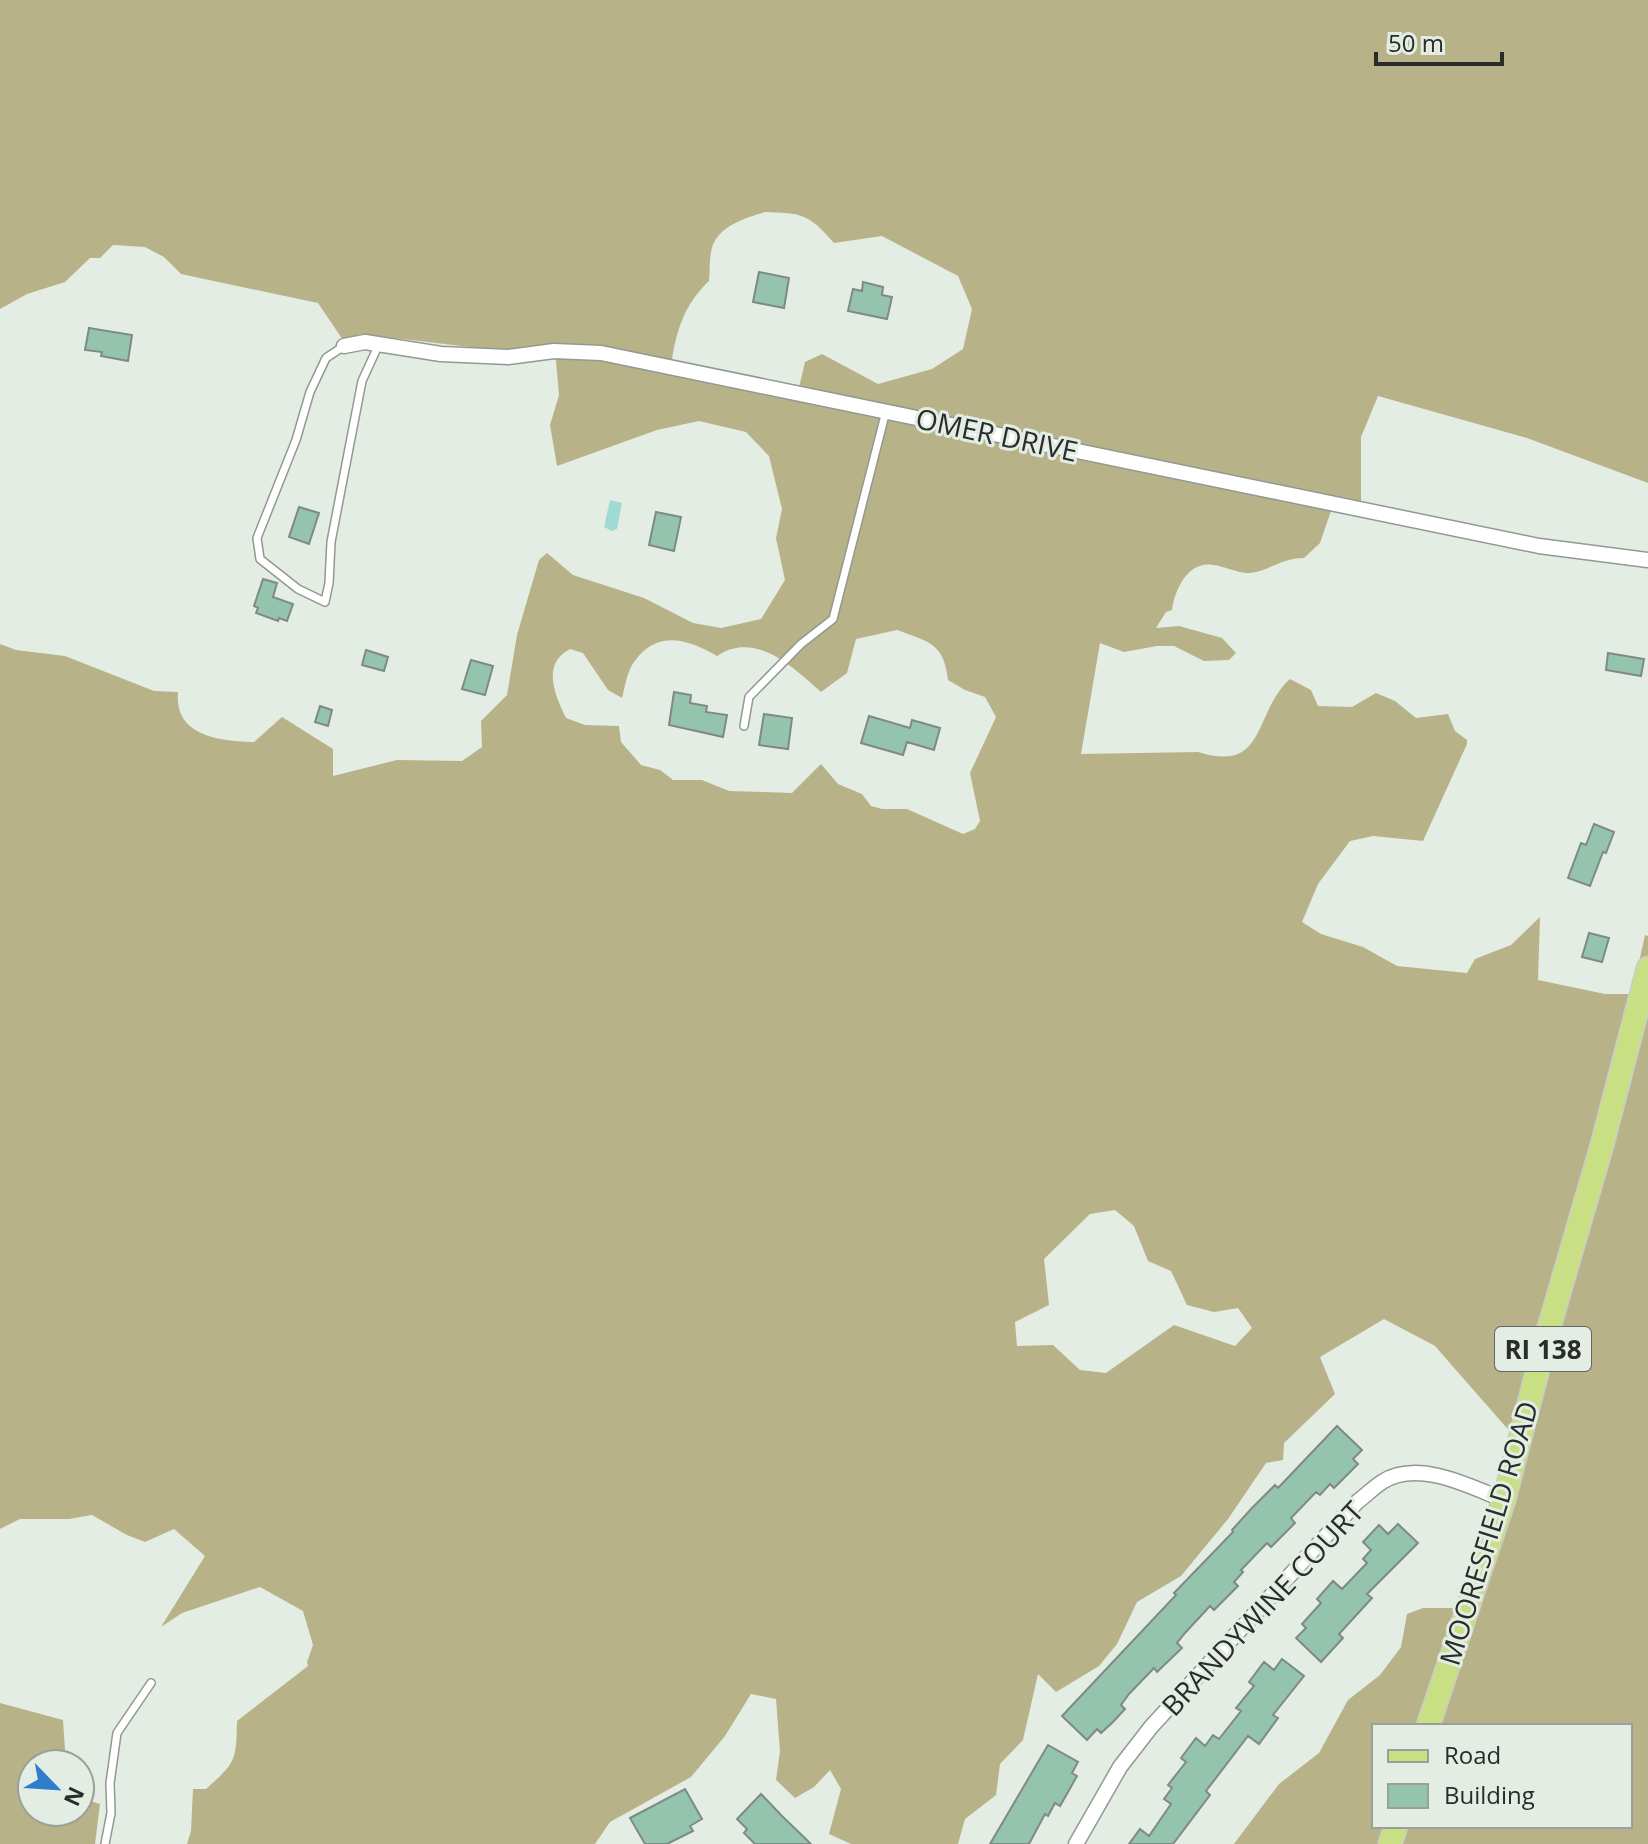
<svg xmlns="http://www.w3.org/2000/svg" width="1648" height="1844" viewBox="0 0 1648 1844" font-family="'Open Sans',sans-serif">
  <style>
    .forest { fill: #b8b288; fill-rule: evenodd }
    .water { fill: #a1d9d3 }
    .building { fill: #94c3ae; stroke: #7f8a85; stroke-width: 2 }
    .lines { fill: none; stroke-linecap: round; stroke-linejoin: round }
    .lane-casing { stroke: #919990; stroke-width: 10 }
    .street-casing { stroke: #919990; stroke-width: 17 }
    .primary-casing { stroke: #ccc; stroke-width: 25 }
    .lane { stroke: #fff; stroke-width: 7 }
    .street { stroke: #fff; stroke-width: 14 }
    .primary { stroke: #c8df84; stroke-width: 22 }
    .labels { text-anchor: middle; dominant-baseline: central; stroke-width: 6; stroke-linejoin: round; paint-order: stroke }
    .shield { fill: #e4ede4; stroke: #616661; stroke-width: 2 }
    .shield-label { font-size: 26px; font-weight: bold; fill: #292c29 }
    .street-label { font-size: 28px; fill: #292c29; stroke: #e4ede4 }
  </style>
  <rect width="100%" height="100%" fill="#e4ede4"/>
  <path class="forest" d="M0 0H1648V483L1527 438 1378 396 1361 437V509L1333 505 1320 543 1304 558C1281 558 1269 571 1250 573 1239 574 1225 566 1213 565 1188 561 1175 589 1172 610L1166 612 1156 628 1179 626 1222 638 1236 653 1229 660 1204 661 1174 646H1157L1124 652 1100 643 1081 754 1198 752C1267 774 1253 712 1290 679L1311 690 1318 706 1352 707 1376 693 1395 701 1416 718 1448 714 1455 731 1467 740V744L1423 841 1373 836 1350 841 1318 884 1302 922 1321 934 1363 947 1397 966 1467 973 1475 959 1511 945 1540 917 1538 980 1605 994H1632L1645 935 1648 936V1844H1234L1279 1784 1319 1753 1348 1700 1380 1675 1401 1647 1407 1614 1423 1608H1455L1512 1434 1435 1346 1384 1319 1320 1357 1335 1394 1284 1443 1283 1460 1266 1463 1228 1519 1181 1576 1137 1602 1117 1644 1099 1666 1056 1692 1038 1674 1023 1740 1000 1764 996 1795 965 1819 958 1844H851L829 1834 841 1789 830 1770 814 1787 795 1798 776 1780 780 1751 776 1699 751 1694 725 1736 691 1777 610 1822 595 1844H187L191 1831 193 1789H206C236 1762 236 1762 237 1721L308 1666 307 1662 313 1645 303 1611 260 1587 182 1613 161 1627 205 1556 174 1529 145 1542 127 1535 92 1515 69 1519H20L0 1529V644L16 650 65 656 154 691 178 692C174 737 221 741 254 742L282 717 333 749V776L397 760 462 761 482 747 481 721 507 695 517 635 539 560 547 553 573 575 644 598 693 623 721 628 761 619 785 580 776 538 782 509 769 456 746 432 699 421 657 430 557 466 550 425 559 395 555 350 503 351 361 334 343 340 318 303 181 274 164 257 145 247 113 245 100 258H90L65 282 27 294 0 309ZM765 212C802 213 809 214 834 243L882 236 958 276 972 309 963 349 932 369 878 384 822 354 805 362 798 392 674 363 672 360C677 328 685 304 709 281 710 271 709 258 712 248 718 226 746 218 765 212ZM897 630C928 642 944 642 948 680L965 690 985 697 996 717 970 773 980 821 975 829 963 834 907 809H882L871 806 862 794 838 784 821 764 792 793 729 791 702 780H673L660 770 641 765 621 742 619 726 585 725 566 718C555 695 541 664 570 649L583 653 608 690 622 698C625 687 627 671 634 662 657 629 688 639 717 656 755 630 793 667 821 692L847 673 856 639ZM1115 1210 1134 1226 1148 1261 1171 1271 1187 1305 1214 1312 1238 1308 1252 1328 1235 1346 1174 1325 1106 1373 1080 1370 1053 1345 1017 1346 1015 1322 1049 1305 1044 1259 1090 1214ZM1374 1726H1630V1826H1374Z
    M0 1703 63 1720 66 1764H32V1812H80V1787L90 1801 100 1804 95 1844H0Z"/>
  <path class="water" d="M610 500 622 503 617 529 612 531 604 527Z"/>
  <path class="building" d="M759 272 789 278 784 308 753 302Z
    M863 282 883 287 882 295 892 297 887 319 848 311 853 289 862 291Z
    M89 328 132 335 128 361 101 356 102 352 85 350Z
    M299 507 319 513 309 544 289 537Z
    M656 512 681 517 674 551 649 545Z
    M263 579 277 583 273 597 293 604 287 621 279 618 278 621 256 613 258 608 254 606Z
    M366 650 388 657 384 671 362 665Z
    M1608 653 1644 659 1641 676 1606 670Z
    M471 660 493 666 485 695 462 689Z
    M674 692 691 695 690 703 707 706 706 712 727 715 723 737 669 725Z
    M320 706 332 710 328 726 315 722Z
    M764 714 792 718 788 749 759 745Z
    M869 716 910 728 912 720 940 728 934 750 907 742 903 755 861 743Z
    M1594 824 1614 832 1606 853 1603 852 1590 886 1568 878 1581 843 1586 845Z
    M1589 933 1609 938 1602 962 1582 957Z
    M1337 1426 1362 1450 1353 1459 1358 1464 1334 1488 1330 1484 1320 1495 1316 1492 1291 1518 1295 1523 1271 1547 1267 1543 1241 1570 1243 1572 1234 1582 1238 1586 1214 1610 1210 1606 1185 1633 1177 1643 1182 1648 1157 1672 1154 1668 1129 1694 1121 1705 1125 1709 1113 1722 1101 1733 1097 1729 1087 1740 1062 1716 1176 1595 1174 1593 1233 1532 1232 1530 1252 1508 1275 1485 1278 1488Z
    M1398 1524 1418 1543 1367 1594 1372 1598 1339 1634 1343 1638 1321 1662 1296 1638 1306 1628 1302 1624 1321 1603 1317 1599 1333 1581 1342 1589 1367 1563 1363 1559 1371 1550 1363 1542 1379 1525 1388 1534Z
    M1282 1659 1304 1676 1273 1715 1278 1718 1259 1744 1248 1736 1206 1791 1210 1795 1173 1844H1129L1140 1829 1149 1836 1171 1804 1164 1799 1172 1788 1168 1785 1186 1762 1181 1758 1196 1738 1205 1746 1213 1735 1219 1739 1241 1711 1236 1708 1254 1686 1249 1682 1264 1662 1274 1670Z
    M1048 1745 1078 1762 1072 1773 1077 1776 1068 1792 1060 1806 1055 1803 1048 1816 1045 1814 1029 1844H990Z
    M685 1789 702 1819 690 1826 693 1831 667 1844H645L630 1818Z
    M761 1794 782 1816 811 1844H755L744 1833 747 1829 737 1819Z"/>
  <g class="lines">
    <g class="lane-casing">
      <path id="lane" d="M344 346 326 358 310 392 296 440 257 538 260 559 298 589 325 602 329 583 331 542 362 381 379 344
        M744 726 749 697 801 644 833 619 886 411
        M105 1844 111 1813 110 1783 117 1733 151 1683"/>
    </g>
    <g class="street-casing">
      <path id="street" d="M344 346 365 342 441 354 508 357 554 351 601 353 1539 546 1648 560
        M1076 1844 1120 1767 1151 1727 1357 1502C1365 1496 1373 1488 1382 1482 1418 1459 1469 1486 1504 1500"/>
    </g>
    <g class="primary-casing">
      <path id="primary" d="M1428 1726 1504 1500 1546 1338 1602 1145 1648 968
        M1390 1844 1396 1826"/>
    </g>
    <use href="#lane" class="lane"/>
    <use href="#street" class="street"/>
    <use href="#primary" class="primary"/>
  </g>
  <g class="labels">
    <rect class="shield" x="1495" y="1327" width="96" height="44" rx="6"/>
    <g class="shield-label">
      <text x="1543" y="1349">RI 138</text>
    </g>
    <g class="street-label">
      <text transform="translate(997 434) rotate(12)">OMER DRIVE</text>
      <text transform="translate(1488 1533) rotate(-73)">MOORESFIELD ROAD</text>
      <text transform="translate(1262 1608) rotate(-47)">BRANDYWINE COURT</text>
    </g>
  </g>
  <rect x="1372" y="1724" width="260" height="104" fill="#e4ede4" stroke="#99a099" stroke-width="2"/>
  <rect x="1388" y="1750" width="40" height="12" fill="#c8df84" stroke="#99a099" stroke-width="2"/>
  <text x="1444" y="1764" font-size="24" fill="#292c29">Road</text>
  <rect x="1388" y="1784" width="40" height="24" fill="#94c3ae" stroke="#99a099" stroke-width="2"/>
  <text x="1444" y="1804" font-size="24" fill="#292c29">Building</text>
  <g transform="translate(56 1788) rotate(115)"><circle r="38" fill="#e4ede4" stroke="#99a099" stroke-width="2"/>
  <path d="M0-6L14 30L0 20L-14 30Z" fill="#2f7ece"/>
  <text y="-12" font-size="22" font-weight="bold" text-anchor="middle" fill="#292c29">N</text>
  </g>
  <path d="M1376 52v12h126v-12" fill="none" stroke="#292c29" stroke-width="4"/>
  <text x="1388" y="52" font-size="24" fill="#292c29" stroke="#e4ede4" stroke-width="6" paint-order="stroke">50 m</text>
</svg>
